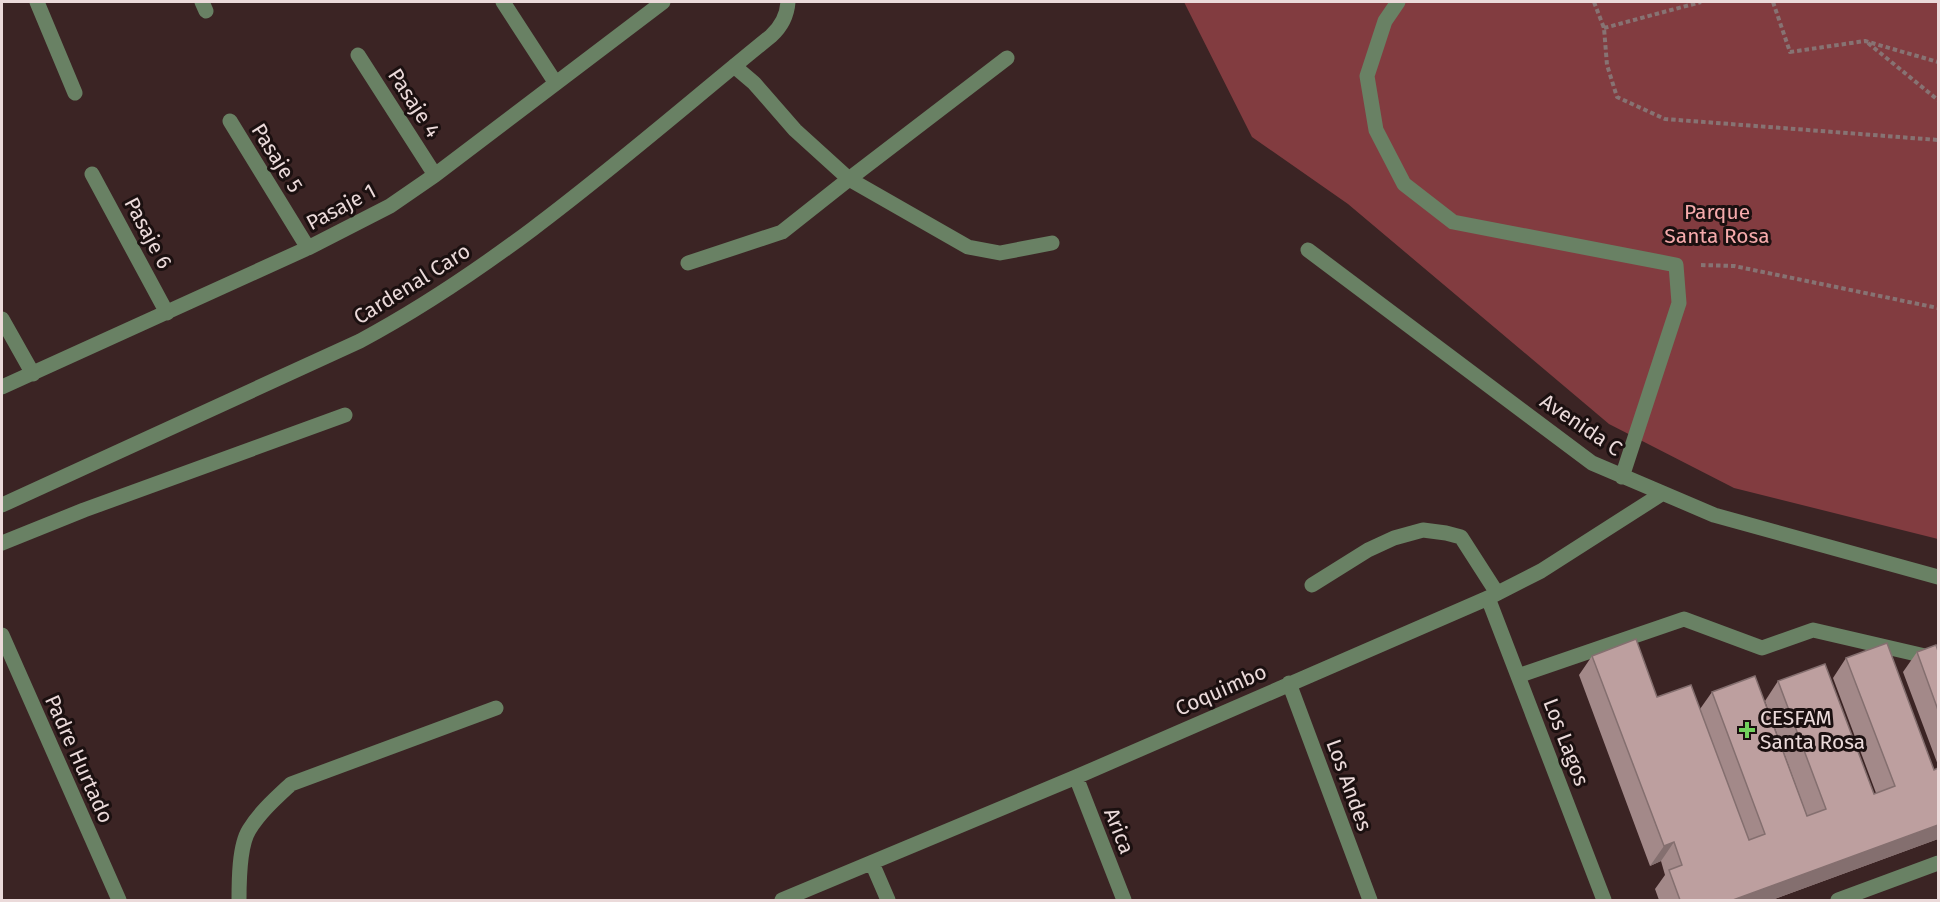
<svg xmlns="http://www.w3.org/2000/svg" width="1940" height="902" viewBox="0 0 1940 902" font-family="'Fira Sans',sans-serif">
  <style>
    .green { fill: #823c40 }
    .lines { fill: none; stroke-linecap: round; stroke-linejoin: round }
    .path { stroke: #877373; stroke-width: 4; stroke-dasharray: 4.5 3; stroke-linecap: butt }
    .minor { stroke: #698164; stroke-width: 15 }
    .wall { fill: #a38989 }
    .shaded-wall { fill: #846f6f }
    .building { fill: #bd9f9f; stroke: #846f6f; stroke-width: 1.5 }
    .poi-dot { fill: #72d25d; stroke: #1b1010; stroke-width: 2 }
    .labels { text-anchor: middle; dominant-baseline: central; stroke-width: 6; stroke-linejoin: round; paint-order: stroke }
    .street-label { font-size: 21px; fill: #ebdada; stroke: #1b1010 }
    .park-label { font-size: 21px; fill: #f6abac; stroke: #1b1010 }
    .poi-label { font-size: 21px; fill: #ebdada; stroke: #1b1010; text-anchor: start }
  </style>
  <rect width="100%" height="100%" fill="#3b2424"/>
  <path class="green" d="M1184 2H1938V539L1734 488 1609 424 1348 204 1252 137Z"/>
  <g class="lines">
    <path class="path" d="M1594 2 1604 28 1607 65 1617 97 1665 119 1938 140
      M1773 2 1790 52 1865 41 1938 62
      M1604 28 1701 2
      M1868 43 1938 100
      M1701 265 1734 266 1938 308"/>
    <path class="minor" d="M37 2 75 93
      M202 2 206 11
      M503 2 555 82
      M1398 2 1385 21 1367 76 1376 130 1404 184 1453 222 1676 265 1679 303 1622 477
      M358 55 435 175
      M1007 58 849 179 968 247 1000 253 1052 243
      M230 121 308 248
      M92 174 167 313
      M1308 250 1592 463 1714 515 1938 577
      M688 263 782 232 849 179 795 130 754 83 734 66
      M2 319 33 374
      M2 387 308 248 390 206 435 175 663 2
      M2 505 360 341C511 260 639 143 771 36 782 26 787 16 788 2
      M2 543 84 510 345 415
      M1312 585 1368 550 1394 538 1423 530 1446 533 1461 537 1497 593
      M1488 598 1604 900
      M2 635 119 900
      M1518 676 1684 619 1762 648 1813 630 1938 659
      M1289 683 1370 900
      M1076 777 1124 900
      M872 863 888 900
      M239 900C239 881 239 846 249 830 260 812 276 798 291 784L496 708
      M782 900 1076 777 1488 598 1541 571 1663 493
      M1838 900 1938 863"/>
  </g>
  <path class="wall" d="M1938 651V765L1903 672 1917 652Z
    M1592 656 1657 697 1700 709 1712 692 1807 816 1765 701 1778 681 1874 794 1876 793 1833 678 1846 658 1934 770 1938 768V839L1772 900H1659L1655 889 1665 875 1661 861 1650 866 1579 675Z"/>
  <path class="shaded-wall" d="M1938 825V839L1772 900H1733Z
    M1674 842 1661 861 1650 866 1664 846Z"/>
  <path class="building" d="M1636 639 1657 697 1691 685 1749 840 1765 834 1712 692 1755 676 1807 816 1826 809 1778 681 1825 664 1874 794 1895 786 1846 658 1887 643 1934 770 1938 768V825L1733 900H1680L1669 870 1682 865 1674 842 1664 846 1592 656Z
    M1936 645 1938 651V710L1917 652Z"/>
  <path class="poi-dot" d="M1744 721h6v6h6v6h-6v6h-6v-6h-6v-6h6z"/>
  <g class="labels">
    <g class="street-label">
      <text transform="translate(414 103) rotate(57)">Pasaje 4</text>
      <text transform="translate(277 158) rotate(58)">Pasaje 5</text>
      <text transform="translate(341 207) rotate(-28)">Pasaje 1</text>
      <text transform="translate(148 233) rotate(62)">Pasaje 6</text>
      <text transform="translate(412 284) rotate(-32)">Cardenal Caro</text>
      <text transform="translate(1581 425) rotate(34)">Avenida C</text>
      <text transform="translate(1221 690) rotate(-24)">Coquimbo</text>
      <text transform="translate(1566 742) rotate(69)">Los Lagos</text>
      <text transform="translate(79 759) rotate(66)">Padre Hurtado</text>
      <text transform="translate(1349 785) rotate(70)">Los Andes</text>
      <text transform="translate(1119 831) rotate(68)">Arica</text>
    </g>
    <g class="park-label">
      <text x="1717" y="212">Parque<tspan x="1717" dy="24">Santa Rosa</tspan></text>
    </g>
    <g class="poi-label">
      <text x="1760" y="718">CESFAM<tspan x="1760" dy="24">Santa Rosa</tspan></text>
    </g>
  </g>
  <rect width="1940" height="902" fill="none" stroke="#ebdada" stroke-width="6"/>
</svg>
